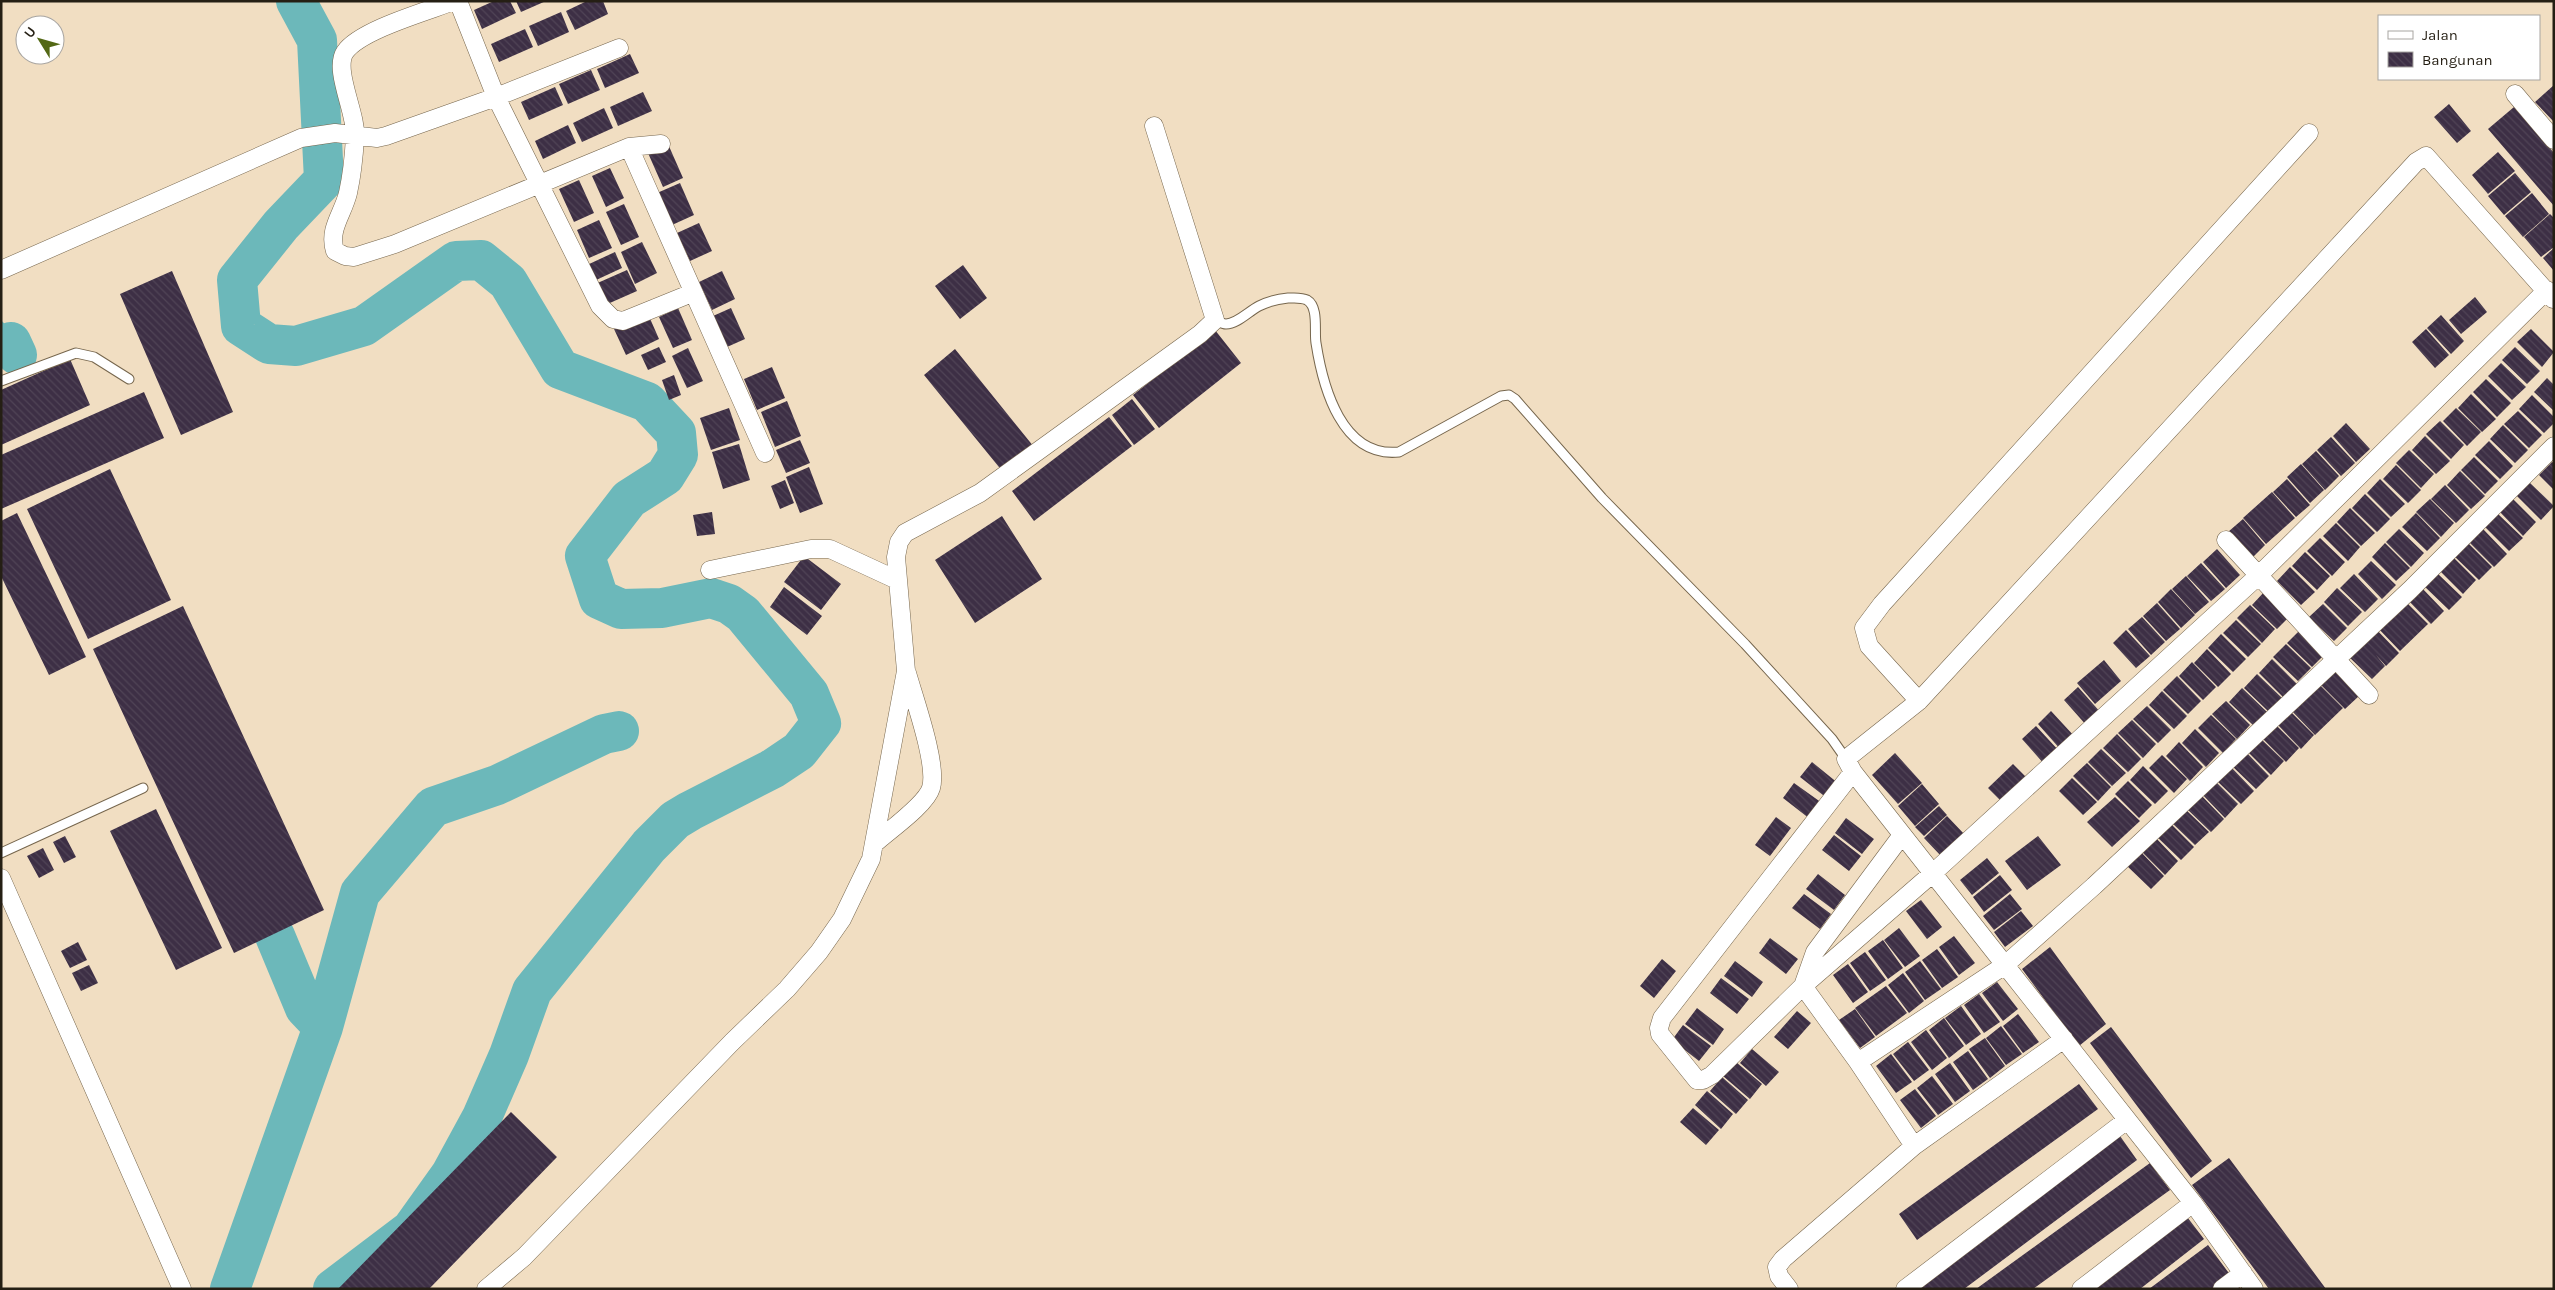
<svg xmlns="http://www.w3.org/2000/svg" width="2555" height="1290" viewBox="0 0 2555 1290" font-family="Karla,sans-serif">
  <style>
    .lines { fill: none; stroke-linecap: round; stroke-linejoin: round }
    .stream { stroke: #6cb8ba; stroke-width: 7 }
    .river { stroke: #6cb8ba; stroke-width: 40 }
    .building { fill: url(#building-back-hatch) }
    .service-casing { stroke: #76664d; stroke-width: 11 }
    .minor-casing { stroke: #76664d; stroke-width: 19 }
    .service { stroke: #fff; stroke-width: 9 }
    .minor { stroke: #fff; stroke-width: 18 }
  </style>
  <defs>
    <pattern id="building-back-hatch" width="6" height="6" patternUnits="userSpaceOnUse" patternTransform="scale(1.25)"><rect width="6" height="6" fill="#3d2f45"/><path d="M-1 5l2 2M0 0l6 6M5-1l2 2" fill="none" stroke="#504456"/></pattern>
  </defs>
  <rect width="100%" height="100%" fill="#f1dec2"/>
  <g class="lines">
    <path class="stream" d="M1 325 11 342"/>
    <path class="river" d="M296 1 317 40 324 180 281 225 237 280 241 326 269 344 296 346 364 326 456 261 481 260 508 282 560 369 647 402 676 433 678 455 665 476 629 499 585 556 599 599 621 609 662 608 711 598 729 604 743 614 809 694 821 723 799 751 772 769 690 811 675 820 649 846 532 991 509 1055 482 1117 451 1174 411 1230 333 1289
      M11 342 17 355
      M275 936 305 1008 323 1027
      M230 1289 323 1027 360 893 433 807 497 785 604 734 619 731"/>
  </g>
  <path class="building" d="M494 1H510L516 13 482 29 474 10Z
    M516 1H546L521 12Z
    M587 1H603L608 14 575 30 566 11Z
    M561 12 569 32 538 46 529 26Z
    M525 29 533 47 499 62 491 44Z
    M630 54 639 73 605 88 597 69Z
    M591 70 600 90 568 104 559 84Z
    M2554 85V122L2535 102Z
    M555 87 563 105 529 120 521 102Z
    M643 92 652 111 618 126 610 107Z
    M2449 104 2471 131 2457 143 2434 117Z
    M2514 107 2554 153V206L2488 129Z
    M604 108 613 128 582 142 573 123Z
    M568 125 576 143 543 159 535 141Z
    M668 144 683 178 663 187 648 153Z
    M2498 152 2515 171 2488 194 2472 175Z
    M610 168 624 198 606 207 592 176Z
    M2515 173 2531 192 2504 215 2488 196Z
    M579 180 594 213 574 222 559 189Z
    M680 183 694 215 672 225 657 193Z
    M2532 193 2549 214 2523 237 2505 216Z
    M624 204 639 237 621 245 606 212Z
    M2550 214 2554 218V247L2541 257 2524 237Z
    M599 220 612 248 589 258 577 230Z
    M699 223 712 251 690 261 677 233Z
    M642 242 657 273 635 284 621 252Z
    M2554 248V271L2543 258Z
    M615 252 622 268 594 281 587 265Z
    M963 265 987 298 960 319 935 286Z
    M627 270 637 291 603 306 593 285Z
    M172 271 233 412 181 435 120 294Z
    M722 271 735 299 712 310 699 282Z
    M2475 297 2487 312 2461 334 2449 320Z
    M678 308 692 340 673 348 659 317Z
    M731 308 745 339 727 347 713 316Z
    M648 314 659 339 626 355 614 329Z
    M2441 315 2464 341 2451 354 2427 328Z
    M2426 329 2449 355 2435 368 2412 342Z
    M2531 329 2554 352 2542 367 2517 342Z
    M1215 330 1241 363 1159 428 1133 395Z
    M659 347 666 362 648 370 641 355Z
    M2515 347 2540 371 2527 384 2502 360Z
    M688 348 703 381 687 388 672 356Z
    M955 349 1034 447 1003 472 924 375Z
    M70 359 90 405 1 445V390Z
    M2501 363 2526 387 2512 400 2488 376Z
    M772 367 785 398 757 410 744 379Z
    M674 375 681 395 669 400 662 380Z
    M2547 378 2554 385V411L2534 392Z
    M2486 379 2511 403 2497 417 2473 392Z
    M144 392 164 438 1 509V455Z
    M2471 394 2496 419 2482 432 2458 408Z
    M2532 395 2554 417V423L2544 433 2519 409Z
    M1132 399 1155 429 1134 445 1112 415Z
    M787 401 801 436 775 447 761 412Z
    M729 408 740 440 711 450 700 418Z
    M2456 408 2481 432 2467 446 2443 421Z
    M2518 411 2542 435 2529 448 2504 424Z
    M1109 417 1132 446 1034 521 1012 491Z
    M2440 421 2464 445 2451 459 2426 434Z
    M2346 423 2370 449 2356 462 2333 436Z
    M2503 425 2528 450 2515 463 2490 439Z
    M2425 436 2450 461 2436 474 2412 450Z
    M2331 437 2355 463 2341 476 2317 450Z
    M800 440 810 463 786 473 776 450Z
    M2489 441 2513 466 2500 479 2475 455Z
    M739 444 750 480 723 489 712 452Z
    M2409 450 2434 474 2421 488 2396 463Z
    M2316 451 2339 476 2325 490 2302 464Z
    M2474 457 2498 481 2485 494 2461 470Z
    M2552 462 2554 463V490L2539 475Z
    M2301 464 2324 490 2310 503 2287 477Z
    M2396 465 2421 490 2408 503 2383 479Z
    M809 467 823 504 800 513 786 477Z
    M110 469 171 600 88 639 27 509Z
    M2460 471 2485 496 2471 509 2447 485Z
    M2287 479 2310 505 2296 517 2273 492Z
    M2380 479 2405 504 2391 517 2367 493Z
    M785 480 794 503 780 509 771 486Z
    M2529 482 2554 506 2541 520 2516 495Z
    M2445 485 2469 510 2456 523 2431 499Z
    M2272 492 2295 518 2266 544 2243 518Z
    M2365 494 2390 519 2377 532 2352 508Z
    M2512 498 2536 522 2523 536 2499 511Z
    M2430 499 2454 523 2441 537 2416 512Z
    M2350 508 2375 533 2361 546 2337 522Z
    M712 512 715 534 697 536 693 515Z
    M17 513 86 657 49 675 1 576V521Z
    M2416 513 2440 538 2427 551 2402 527Z
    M2498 514 2523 538 2509 551 2485 527Z
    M1002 516 1042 579 975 623 935 560Z
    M2243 519 2265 545 2252 558 2228 532Z
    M2336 523 2360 547 2348 561 2323 536Z
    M2399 529 2424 553 2411 567 2386 542Z
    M2483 529 2507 554 2494 567 2470 543Z
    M2320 538 2345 562 2332 576 2307 551Z
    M2467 542 2492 567 2479 580 2454 556Z
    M2385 543 2410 568 2396 581 2372 557Z
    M2217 549 2240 575 2226 588 2203 562Z
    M2305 552 2330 576 2317 590 2292 566Z
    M804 556 841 584 821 610 784 582Z
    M2452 556 2476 580 2463 594 2438 569Z
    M2371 561 2396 585 2382 599 2358 574Z
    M2201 563 2225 589 2211 601 2187 576Z
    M2290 567 2315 592 2301 605 2277 581Z
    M2437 573 2462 597 2449 610 2424 586Z
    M2354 574 2378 599 2365 612 2340 588Z
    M2186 576 2209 602 2195 614 2172 589Z
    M2420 586 2444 611 2431 624 2407 599Z
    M784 587 822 616 807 635 770 607Z
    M2337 588 2362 612 2348 626 2324 602Z
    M2171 589 2195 615 2181 628 2158 602Z
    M2265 591 2290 616 2277 629 2252 605Z
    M2404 600 2428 624 2400 651 2376 626Z
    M2157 603 2180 629 2166 641 2143 616Z
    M2323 604 2347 628 2334 641 2309 617Z
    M2250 605 2275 629 2262 643 2237 618Z
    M183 606 324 910 234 953 93 649Z
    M2142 617 2165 642 2151 655 2128 629Z
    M2236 620 2261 644 2248 657 2223 633Z
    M2375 628 2399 653 2386 666 2376 655 2385 666 2372 679 2347 655Z
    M2301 629 2325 654 2312 667 2287 643Z
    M2126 630 2150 656 2136 668 2113 643Z
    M2221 634 2246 659 2233 672 2208 648Z
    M2286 644 2311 668 2298 681 2273 657Z
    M2207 649 2231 674 2218 687 2194 663Z
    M2272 659 2297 684 2283 697 2259 673Z
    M2104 660 2121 681 2095 704 2077 683Z
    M2192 662 2216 687 2203 700 2179 676Z
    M2334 671 2359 696 2345 709 2321 685Z
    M2257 674 2282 698 2269 712 2244 688Z
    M2177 676 2201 701 2188 714 2163 690Z
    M2319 684 2343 708 2315 735 2291 710Z
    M2078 687 2101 713 2087 726 2064 700Z
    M2242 688 2267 712 2254 726 2229 702Z
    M2162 691 2187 716 2174 729 2149 705Z
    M2226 701 2250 725 2237 739 2212 714Z
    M2147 706 2171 730 2158 743 2133 719Z
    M2051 711 2075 737 2061 750 2038 724Z
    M2290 711 2314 735 2301 749 2277 724Z
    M2211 715 2236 739 2223 753 2198 728Z
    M2132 720 2156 744 2143 758 2118 733Z
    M2275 724 2299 748 2286 762 2261 737Z
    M2036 726 2060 752 2045 765 2022 739Z
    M2195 729 2219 753 2206 767 2182 743Z
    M2117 734 2141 759 2128 772 2103 748Z
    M2259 737 2284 761 2271 775 2246 750Z
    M2179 742 2203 767 2190 781 2166 756Z
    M2101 749 2126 773 2112 786 2088 762Z
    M2245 751 2269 776 2256 789 2231 765Z
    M1895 753 1913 773 1893 791 1913 773 1922 783 1898 804 1872 775Z
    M2162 755 2187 779 2174 793 2149 768Z
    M1812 762 1839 784 1828 799 1800 777Z
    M2087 763 2111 787 2098 801 2073 776Z
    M2013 764 2026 777 2001 801 1988 788Z
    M2143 766 2168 791 2155 804 2130 780Z
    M2230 766 2254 791 2241 804 2216 780Z
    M2072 778 2097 802 2083 815 2059 791Z
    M2214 780 2238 804 2225 818 2201 793Z
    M2128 781 2152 805 2139 818 2115 794Z
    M1794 783 1822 803 1810 819 1783 798Z
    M1922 784 1939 804 1915 826 1898 806Z
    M2200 794 2224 819 2211 832 2186 808Z
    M2115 797 2140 821 2112 847 2087 822Z
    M1939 806 1947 815 1924 836 1915 827Z
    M2184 808 2209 832 2195 845 2170 821Z
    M156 809 222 948 176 970 110 831Z
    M1947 816 1965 835 1941 856 1924 838Z
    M1776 817 1791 828 1770 856 1755 845Z
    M1846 818 1874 839 1862 854 1835 833Z
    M2170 823 2194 847 2181 860 2156 836Z
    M1834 835 1861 856 1849 871 1822 850Z
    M65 836 76 857 64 863 53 842Z
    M2038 836 2061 865 2027 890 2005 861Z
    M2154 836 2178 861 2165 875 2140 850Z
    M43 848 54 870 39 878 27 856Z
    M2140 851 2164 876 2151 889 2126 865Z
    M1987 858 1999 873 1972 895 1960 880Z
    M1818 874 1845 895 1834 910 1806 889Z
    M2000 875 2012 890 1984 912 1973 897Z
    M1804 894 1831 914 1820 929 1792 908Z
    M2010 894 2022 909 1994 930 1983 916Z
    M1921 900 1942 927 1927 939 1906 911Z
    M2021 911 2033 926 2005 947 1994 932Z
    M1899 928 1920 956 1905 967 1884 940Z
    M1954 936 1975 963 1959 975 1939 947Z
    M1770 938 1798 959 1786 974 1759 953Z
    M1883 940 1903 968 1888 979 1868 951Z
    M78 942 87 960 70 968 61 951Z
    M2050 947 2106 1024 2079 1046 2022 969Z
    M1937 949 1958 977 1942 988 1922 960Z
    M1865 952 1886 980 1870 991 1850 963Z
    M1662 959 1676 971 1654 998 1640 986Z
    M1735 961 1763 982 1752 997 1724 976Z
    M1920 961 1941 989 1925 1000 1905 972Z
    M1848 964 1868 992 1853 1003 1833 975Z
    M89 965 98 983 81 991 72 973Z
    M1903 973 1924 1001 1909 1013 1888 985Z
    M1721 978 1749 999 1737 1014 1710 993Z
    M1997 982 2018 1009 2003 1021 1982 993Z
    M1886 986 1907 1013 1876 1036 1855 1008Z
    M1979 994 2000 1022 1984 1033 1964 1005Z
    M1961 1006 1981 1034 1966 1045 1945 1018Z
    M1697 1008 1724 1029 1713 1045 1685 1024Z
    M1855 1009 1875 1037 1860 1048 1839 1020Z
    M1797 1011 1811 1023 1788 1049 1774 1037Z
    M2018 1014 2039 1042 2023 1053 2003 1026Z
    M1944 1018 1964 1046 1949 1058 1929 1030Z
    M1683 1025 1711 1046 1699 1061 1672 1040Z
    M2001 1026 2022 1054 2006 1065 1986 1038Z
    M2111 1027 2212 1161 2191 1178 2090 1043Z
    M1926 1030 1947 1058 1932 1070 1911 1042Z
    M1985 1038 2005 1066 1990 1078 1969 1049Z
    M1908 1042 1929 1070 1914 1081 1893 1054Z
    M1752 1049 1779 1072 1766 1086 1740 1063Z
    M1968 1051 1988 1079 1973 1090 1953 1062Z
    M1891 1054 1912 1082 1896 1093 1876 1066Z
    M1736 1062 1762 1084 1750 1099 1723 1076Z
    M1950 1063 1970 1091 1955 1102 1935 1074Z
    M1932 1076 1953 1104 1938 1115 1917 1088Z
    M1722 1077 1748 1100 1736 1114 1710 1091Z
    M2079 1084 2098 1109 1917 1240 1899 1214Z
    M1915 1089 1936 1116 1921 1128 1900 1100Z
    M1707 1091 1733 1114 1721 1129 1695 1105Z
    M1693 1108 1719 1130 1706 1145 1680 1122Z
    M511 1112 557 1157 429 1289H338Z
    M2120 1136 2137 1160 1964 1289H1914Z
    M2229 1158 2295 1247 2326 1289H2269L2221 1224 2192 1185Z
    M2150 1163 2170 1190 2033 1289H1976Z
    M2184 1213 2204 1239 2140 1289H2086Z
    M2208 1245 2231 1276 2213 1289H2149Z"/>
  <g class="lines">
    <g class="service-casing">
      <path id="service" d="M1215 320C1218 321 1222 324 1226 324 1237 324 1249 311 1259 306 1269 301 1277 299 1288 298 1294 298 1301 297 1307 300 1319 307 1314 331 1316 343 1323 388 1342 458 1399 452L1501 396 1509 395 1515 399 1602 498 1745 644 1832 739 1846 759
        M1 381 76 353 94 357 129 379
        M1 853 143 788"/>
    </g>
    <g class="minor-casing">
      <path id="minor" d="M454 1C428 11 360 30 345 52 333 70 357 114 355 137 354 155 352 175 348 193 343 214 328 229 335 251L345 256 354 257 395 244 629 147 661 144
        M458 1 496 97 600 306 613 319 623 321 692 293
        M2515 94 2554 140
        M629 147 765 453
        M1 270 301 138 335 133 377 138 386 136 496 97 619 48
        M2226 540 2369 695
        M710 570 811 549H830L897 580
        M1919 701 1869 646 1864 628 1882 604 2309 133
        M1853 772 1846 759 1919 701 2416 162 2426 156 2553 299
        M874 844C888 831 926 805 931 788 938 765 914 698 907 673
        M1 878 182 1289
        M1858 1062 2005 965 1853 772 1662 1018 1659 1028 1660 1034 1697 1080H1703L1712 1075 1803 986 1815 952 1902 835
        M1914 1146 1858 1062 1803 986 1933 873 2258 576 2547 290
        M2193 1203 2005 965 2094 886 2410 590 2554 446
        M486 1289 524 1257 732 1042 787 989 819 952 842 919 871 859 906 671 896 557 899 542 905 533 980 493 1200 334 1215 320 1154 126
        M1789 1289 1779 1276 1777 1267 1783 1259 1914 1146 2064 1039
        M1905 1289 2127 1120
        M2081 1289 2193 1203 2254 1289
        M2222 1289 2243 1273"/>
    </g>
    <use href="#service" class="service"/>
    <use href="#minor" class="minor"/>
  </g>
  <rect width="2555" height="1290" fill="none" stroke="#251f14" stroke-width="5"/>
  <rect x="2378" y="15" width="162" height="65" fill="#ffffff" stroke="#a8a5a1"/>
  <rect x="2388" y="31" width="25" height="8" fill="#ffffff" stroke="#a8a5a1"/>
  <text x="2422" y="40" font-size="15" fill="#251f14">Jalan</text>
  <rect x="2388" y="52" width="25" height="15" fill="url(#building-back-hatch)" stroke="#a8a5a1"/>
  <text x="2422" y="65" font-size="15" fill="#251f14">Bangunan</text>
  <g transform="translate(40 40) rotate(307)"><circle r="24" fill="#ffffff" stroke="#a8a5a1"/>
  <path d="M0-4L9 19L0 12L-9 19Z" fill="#536815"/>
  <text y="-8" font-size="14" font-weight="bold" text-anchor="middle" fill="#251f14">U</text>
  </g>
</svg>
